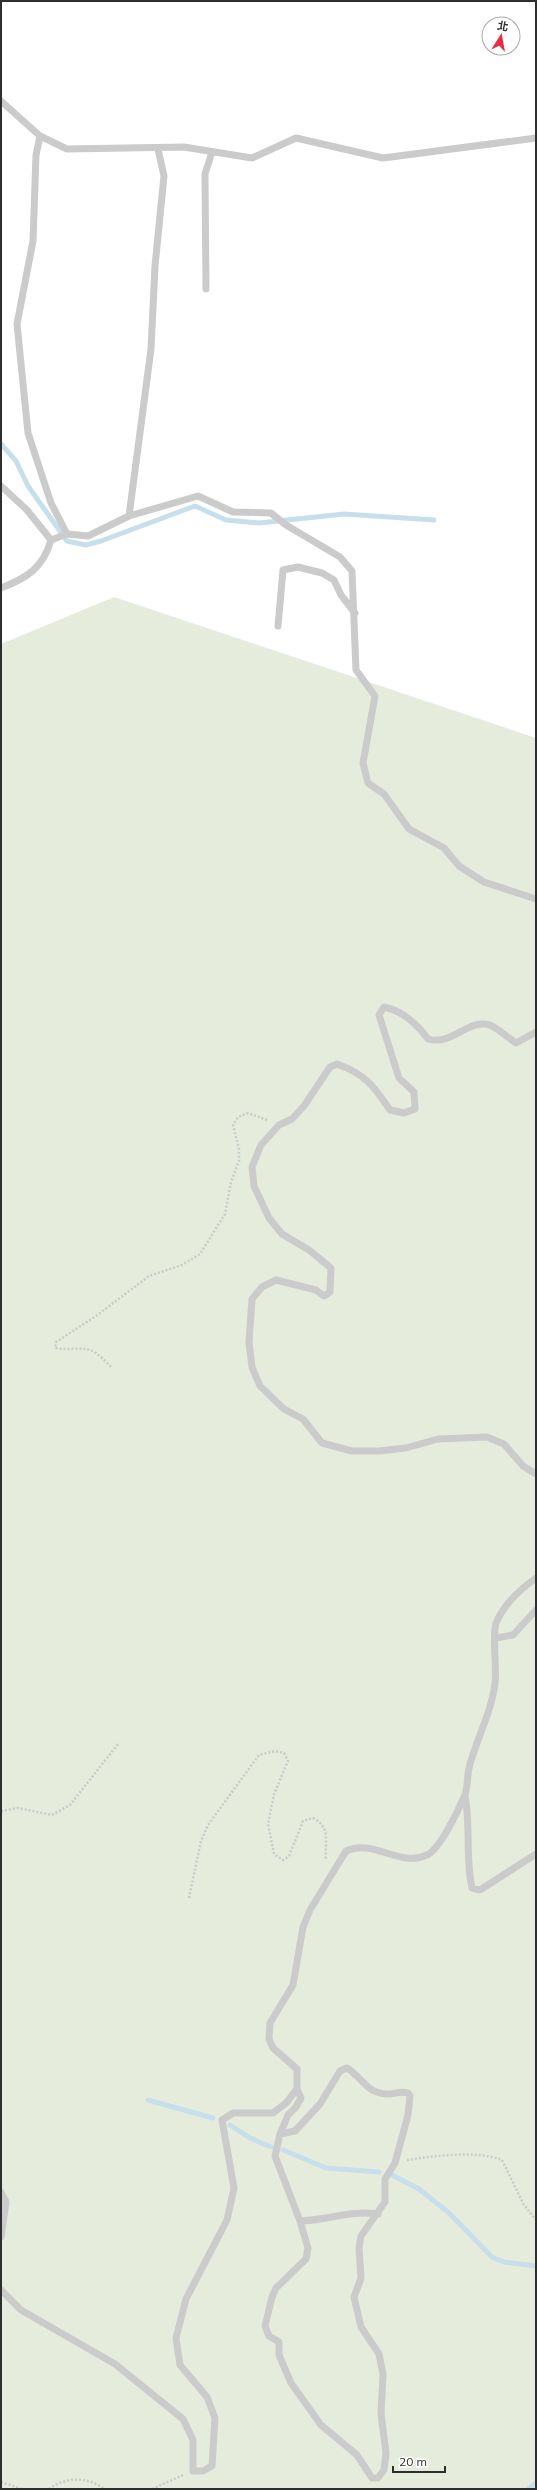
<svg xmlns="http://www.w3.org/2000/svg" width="537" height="2490" viewBox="0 0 537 2490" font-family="Mulish,'Noto Sans TC',sans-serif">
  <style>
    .green { fill: #e5ecdb }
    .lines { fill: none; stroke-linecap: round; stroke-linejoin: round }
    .stream { stroke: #c7dfec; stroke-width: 5 }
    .path { stroke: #cbcbcb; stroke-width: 2.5; stroke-dasharray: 2 2; stroke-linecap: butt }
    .lane { stroke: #cbcbcb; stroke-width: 7 }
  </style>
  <rect width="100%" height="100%" fill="#fff"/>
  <path class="green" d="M114 597 536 738V2489H1V644Z"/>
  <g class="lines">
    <path class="stream" d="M1 444 16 461 28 486 67 541 86 545 101 541 195 506 226 520 259 523 344 514 434 520
      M148 2100 213 2118
      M230 2125 250 2138 271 2147
      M283 2150 326 2168 379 2172
      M392 2175 419 2189 449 2213 492 2257 504 2262 536 2266
      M528 2489 536 2483"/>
    <path class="path" d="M111 1367C86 1340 86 1352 55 1348L56 1342 96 1316 149 1276 182 1265 200 1254 225 1214 231 1182 239 1161V1149L233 1125 238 1117 248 1113 267 1120
      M1 1811 18 1808 52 1815 70 1805 118 1744
      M189 1898 201 1841 208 1825 259 1755 275 1751 284 1753 288 1761 274 1794 268 1824 274 1854 283 1860 289 1856 303 1821 313 1818C332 1828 324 1842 326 1860
      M407 2160C434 2156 477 2150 502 2160L524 2205 536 2220
      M1 2482 22 2489
      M49 2489C65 2477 88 2476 104 2489
      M152 2489 183 2475"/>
    <path class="lane" d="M1 101 40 136 36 155 33 241 17 324 28 433 51 503 67 534 88 536 129 516 198 496 233 512 271 513 286 525 340 557 352 571 356 670 375 696 363 763 368 783 384 794 409 829 444 848 459 866 484 882 536 899
      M40 136 67 149 184 147 252 158 296 138 383 158 536 138
      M206 289 205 174 212 152
      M1 486 27 510 51 540
      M129 516 151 349 155 266 164 176 158 149
      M51 540 67 534
      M1 588C27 578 43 568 51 540
      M278 626 283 570 298 567 322 573 334 580 341 595 355 613
      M536 1032 516 1043C508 1038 499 1029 490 1025 468 1018 453 1046 428 1039 417 1024 403 1011 384 1007L379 1015 399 1078 414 1092 415 1109 404 1113 390 1110C374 1086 365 1074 337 1064L330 1067 304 1106 292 1119 279 1125 261 1145 252 1167 254 1186 269 1218 282 1234 309 1250 331 1268 330 1292 324 1296 316 1290 276 1280 262 1287 252 1299 249 1342 252 1367 260 1386 284 1409 303 1419 322 1443 352 1451H379L406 1448 438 1439 487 1437 504 1444 523 1466 536 1474
      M496 1638 513 1635 536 1610
      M465 1796C471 1827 465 1858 472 1888L480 1890 536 1854
      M280 2134 295 2131 320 2104 340 2071 347 2068C362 2077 365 2092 386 2094 394 2095 399 2090 408 2093L410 2096 408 2115 395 2163 385 2179V2202L361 2236 359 2248 361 2278 354 2297 361 2327 379 2354 383 2374 381 2414 386 2453 384 2470 378 2478H372L357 2455 321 2425 291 2383 279 2355V2342L269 2336 265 2326 272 2297 276 2288 306 2259 308 2248 300 2221 275 2156 280 2134 288 2115 296 2107 301 2098 297 2089
      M1 2192 6 2202 1 2237
      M300 2221C328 2220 350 2210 378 2214
      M1 2290 21 2310 115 2364 183 2419 193 2440V2471H203L212 2466 215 2418 207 2397 180 2365 176 2338 186 2299 227 2220 234 2188 222 2120 233 2113H273L286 2103 297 2089V2069L273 2048 269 2039 270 2023 293 1985 303 1927 310 1910 346 1851C374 1838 399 1868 427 1855 440 1849 458 1811 464 1797 468 1789 467 1777 469 1768 476 1740 492 1711 495 1683 497 1669 492 1635 496 1623 504 1604 519 1590 536 1578"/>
  </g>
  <rect width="537" height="2490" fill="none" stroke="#2e2e2e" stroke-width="4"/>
  <g transform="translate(501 36) rotate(11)"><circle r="19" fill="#ffffff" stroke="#ababab"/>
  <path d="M0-3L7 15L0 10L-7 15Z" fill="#e92d43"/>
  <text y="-6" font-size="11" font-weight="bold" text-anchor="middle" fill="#2e2e2e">北</text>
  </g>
  <path d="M393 2466v6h52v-6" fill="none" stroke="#2e2e2e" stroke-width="2"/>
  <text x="399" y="2466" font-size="12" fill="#2e2e2e" stroke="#ffffff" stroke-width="3" paint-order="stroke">20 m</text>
</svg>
